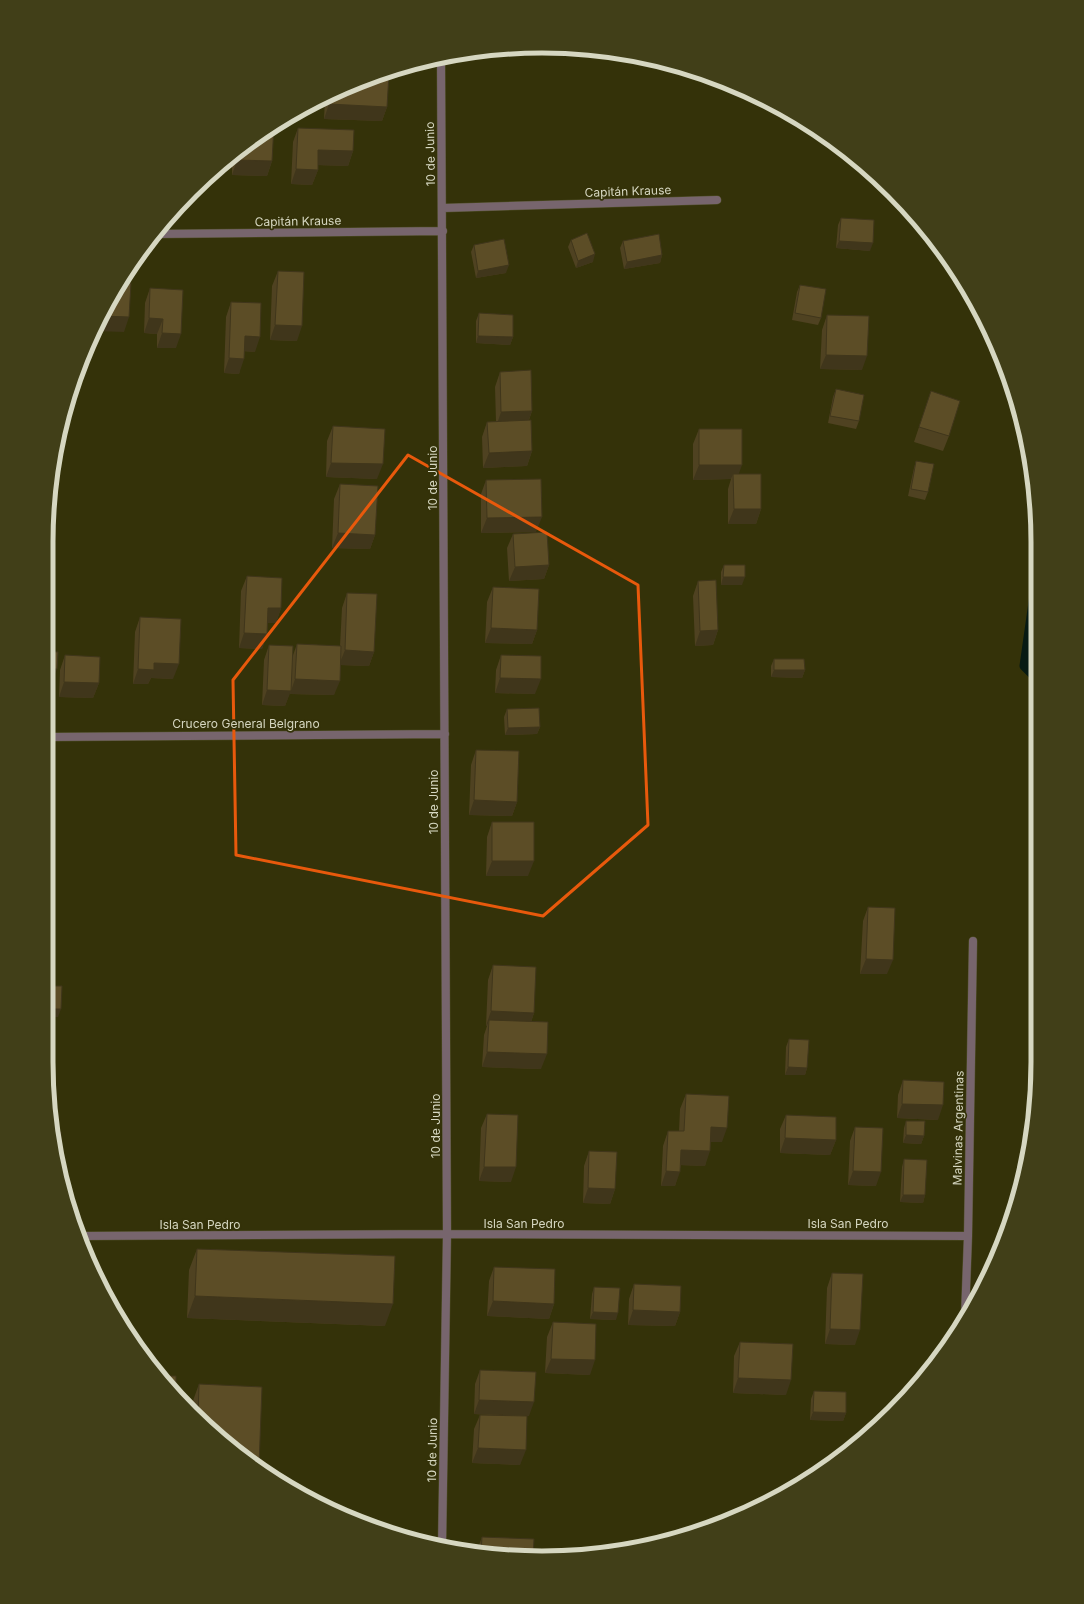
<svg xmlns="http://www.w3.org/2000/svg" width="1084" height="1604" viewBox="0 0 1084 1604" font-family="Inter,sans-serif">
  <style>
    .lines { fill: none; stroke-linecap: round; stroke-linejoin: round }
    .stream { stroke: #071a13; stroke-width: 9 }
    .minor-casing { stroke: #51502a; stroke-width: 9 }
    .minor { stroke: #77656d; stroke-width: 8 }
    .wall { fill: #4f4221 }
    .shaded-wall { fill: #40361b }
    .building { fill: #5c4d26; stroke: #40361b }
    .marked { fill: none; stroke: #e8590c; stroke-width: 3; stroke-linejoin: round }
    .labels { text-anchor: middle; dominant-baseline: central; stroke-width: 3.5; stroke-linejoin: round; paint-order: stroke }
    .street-label { font-size: 12px; fill: #d6d7c1; stroke: #343209 }
    .rim { fill: none; stroke: #d6d7c1; stroke-width: 5 }
  </style>
  <rect width="100%" height="100%" fill="#343209"/>
  <g class="lines">
    <path class="stream" d="M1029 450 1038 559
      M1038 567 1024 666 1038 680"/>
    <g class="minor-casing">
      <path id="minor" d="M441 57 447 1234 442 1547
        M443 208 717 200
        M154 234 443 231
        M47 737 445 734
        M80 1236 447 1234 968 1236
        M965 1316 968 1236 973 941"/>
    </g>
    <use href="#minor" class="minor"/>
  </g>
  <path class="wall" d="M352 84 387 107 382 121 324 119 325 98Z
    M298 128 353 151 348 166 318 165V170L312 185 291 184 293 142Z
    M266 130 272 161 267 176 232 175V158Z
    M841 218 870 251 836 248 838 225Z
    M571 240 593 262 576 268 568 247Z
    M623 241 662 255 660 263 624 269 620 248Z
    M474 245 506 273 476 278 471 252Z
    M278 271 297 341 270 340 272 286Z
    M800 285 821 318 818 325 792 320 797 292Z
    M150 288 176 348H157V334L144 333 145 303Z
    M231 302 255 352 244 351 239 374 224 373 226 317Z
    M479 313 513 337 510 345 476 343V321Z
    M827 315 862 370 820 369 822 330Z
    M500 372 532 411 529 420 532 451 527 466 483 468 482 437 487 422H496L495 387Z
    M836 389 859 421 856 429 828 423 833 397Z
    M931 391 949 436 943 451 914 442Z
    M333 426 377 479 326 477 327 441Z
    M699 429 761 509 756 524H728V489L731 479 693 480V444Z
    M916 461 928 492 925 500 908 496 914 468Z
    M486 480 536 532 481 533V494Z
    M340 484 375 535 370 549 332 548 334 499Z
    M513 534 549 565 544 579 509 581 507 548Z
    M724 565 742 585H721V572Z
    M247 576 281 608 276 623H267V634L262 649 239 648 241 591Z
    M698 581 718 630 713 645 695 646 693 596Z
    M493 587 537 630 532 644 485 643 487 602Z
    M347 593 374 652 369 666 340 665 334 695 290 694V692L285 706 262 705 264 660 269 645 292 658 297 644 340 646 342 608Z
    M140 617 173 679 151 678 148 684H133L135 632Z
    M65 655 99 683 93 698 59 697 60 670Z
    M501 655 535 694 495 693 496 670Z
    M774 659 805 670 802 678 771 677V666Z
    M507 709 540 727 537 734 505 735 504 717Z
    M476 750 517 802 512 816 469 815 471 765Z
    M492 822 528 876H486L487 837Z
    M868 907 887 974H860L863 921Z
    M493 965 534 1013 531 1022 541 1069 482 1067 484 1035 487 1026H486L488 980Z
    M789 1039 807 1068 805 1075H785L786 1047Z
    M903 1080 938 1120 897 1118 898 1095Z
    M686 1094 722 1142H710L705 1166 681 1165 675 1186H661L663 1146 668 1131H679L680 1109Z
    M487 1114 511 1182 479 1181 481 1128Z
    M786 1115 836 1140 830 1155 780 1153V1129Z
    M906 1121 924 1136 921 1144 903 1143 904 1128Z
    M855 1127 876 1186 848 1185 850 1141Z
    M589 1151 615 1189 610 1204 583 1203 584 1166Z
    M904 1159 925 1195 923 1203 900 1202 902 1167Z
    M197 1249 385 1326 187 1318 189 1270Z
    M494 1267 554 1304 549 1319 487 1316 489 1281Z
    M832 1273 855 1345 825 1344 827 1288Z
    M634 1284 680 1312 675 1326 628 1325 629 1299Z
    M594 1287 616 1320 590 1319 592 1294Z
    M553 1322 590 1375 545 1373 547 1337Z
    M740 1342 786 1395 733 1393 734 1356Z
    M480 1370 529 1416H527L520 1465 472 1463 474 1429 480 1415H489L474 1414 475 1384Z
    M199 1384 240 1455 190 1409Z
    M814 1391 846 1413 843 1421 810 1420 811 1399Z
    M482 1537 509 1557 476 1553Z"/>
  <path class="shaded-wall" d="M329 104 387 107 382 121 324 119Z
    M318 150 353 151 348 166 313 165Z
    M237 160 272 161 267 176 232 175Z
    M296 169 318 170 312 185 291 184Z
    M839 241 873 243 870 251 836 248Z
    M595 254 593 262 576 268 578 261Z
    M662 255 660 263 624 269 627 262Z
    M509 265 506 273 476 278 478 271Z
    M101 316 129 317 124 332 94 331 97 322Z
    M149 318 163 319 157 334 144 333Z
    M275 325 302 326 297 341 270 340Z
    M162 333 181 334 176 348H157Z
    M245 336 260 337 255 352 240 351Z
    M478 336 513 337 510 345 476 343Z
    M826 355 867 356 862 370 820 369Z
    M229 358 244 359 239 374 224 373Z
    M532 411 527 425 496 427 501 412Z
    M532 451 527 466 483 468 489 453Z
    M55 453H58L54 465Z
    M331 463 383 464 377 479 326 477Z
    M699 465H742L737 479 733 474 731 479 693 480Z
    M734 509H761L756 524H728Z
    M542 517 536 532 481 533 487 518Z
    M338 533 375 535 370 549 332 548Z
    M549 565 544 579 509 581 515 567Z
    M723 577H745L742 585H721Z
    M268 608H281L276 623H263Z
    M491 628 537 630 532 644 485 643Z
    M718 630 713 645 695 646 700 631Z
    M244 633 267 634 262 649 239 648Z
    M345 650 374 652 369 666 339 665Z
    M154 663 179 664 173 679 151 678 148 684H133L138 669Z
    M47 669H57L54 676H47Z
    M774 670H805L802 678 771 677Z
    M500 678 541 679 535 694 495 693Z
    M295 679 340 681 334 695 290 694Z
    M64 682 99 683 93 698 59 697Z
    M267 690 291 691 285 706 262 705Z
    M540 727 537 734 505 735 508 728Z
    M474 800 517 802 512 816 469 815Z
    M492 861H534L528 876H486Z
    M866 959 893 960 887 974H860Z
    M49 1009H61L58 1017H49Z
    M491 1011 534 1013 529 1028 489 1020 487 1026H486Z
    M487 1052 547 1054 541 1069 482 1067Z
    M788 1067 807 1068 805 1075H785Z
    M902 1104 943 1105 938 1120 897 1118Z
    M711 1127 727 1128 722 1142H705Z
    M906 1135 924 1136 921 1144 903 1143Z
    M785 1138 836 1140 830 1155 780 1153Z
    M681 1150 710 1151 705 1166 676 1165Z
    M484 1167H516L511 1182 479 1181Z
    M666 1171 680 1172 675 1186H661Z
    M853 1171 881 1172 876 1186 848 1185Z
    M588 1188 615 1189 610 1204 583 1203Z
    M903 1195H925L923 1203 900 1202Z
    M195 1296 393 1304 385 1326 187 1318Z
    M493 1301 554 1304 549 1319 487 1316Z
    M633 1310 680 1312 675 1326 628 1325Z
    M593 1312 618 1313 616 1320 590 1319Z
    M830 1329 860 1330 855 1345 825 1344Z
    M551 1359 595 1360 590 1375 545 1373Z
    M738 1378 791 1380 786 1395 733 1393Z
    M479 1400 534 1402 529 1416 474 1414Z
    M813 1412 846 1413 843 1421 810 1420Z
    M478 1448 526 1450 520 1465 472 1463Z"/>
  <path class="building" d="M389 73 387 107 329 104 330 96 352 84Z
    M274 125 272 161 237 160V153L266 130Z
    M298 128 354 130 353 151 318 150V170L296 169Z
    M841 218 874 220 873 243 839 241Z
    M587 233 595 254 578 261 571 240Z
    M659 234 662 255 627 262 623 241Z
    M504 239 509 265 478 271 474 245Z
    M278 271 304 272 302 326 275 325Z
    M122 283H131L129 317 101 316Z
    M800 285 826 289 821 318 795 313Z
    M150 288 183 290 181 334 162 333 163 319 149 318Z
    M231 302 261 303 260 337 245 336 244 359 229 358Z
    M479 313 513 315V337L478 336Z
    M827 315 869 316 867 356 826 355Z
    M531 370 532 411 501 412 500 372Z
    M836 389 864 395 859 421 830 416Z
    M931 391 960 401 949 436 919 427Z
    M531 420 532 451 489 453 487 422Z
    M333 426 385 429 383 464 331 463Z
    M699 429H742V465H699Z
    M58 439V453H55V445Z
    M916 461 934 464 928 492 911 489Z
    M733 474H761V509H734Z
    M541 479 542 517 487 518 486 480Z
    M340 484 378 486 375 535 338 533Z
    M547 532 549 565 515 567 513 534Z
    M724 565H745V577H723Z
    M247 576 282 578 281 608H268L267 634 244 633Z
    M716 580 718 630 700 631 698 581Z
    M493 587 539 589 537 630 491 628Z
    M347 593 377 594 374 652 345 650Z
    M140 617 181 619 179 664 154 663V670L138 669Z
    M297 644 341 646 340 681 295 679Z
    M269 645 293 646 291 691 267 690Z
    M47 651 58 652 57 669H47Z
    M65 655 100 657 99 683 64 682Z
    M501 655 541 656V679L500 678Z
    M774 659H804L805 670H774Z
    M539 708 540 727 508 728 507 709Z
    M476 750 519 751 517 802 474 800Z
    M492 822H534V861H492Z
    M868 907 895 908 893 960 866 959Z
    M493 965 536 967 534 1013 491 1011Z
    M49 986H62L61 1009H49Z
    M489 1020 548 1022 547 1054 487 1052Z
    M789 1039 809 1040 807 1068 788 1067Z
    M903 1080 944 1082 943 1105 902 1104Z
    M686 1094 729 1096 727 1128 711 1127 710 1151 681 1150 680 1172 666 1171 668 1131H684Z
    M487 1114 518 1115 516 1167H484Z
    M786 1115 836 1117V1140L785 1138Z
    M906 1121H925L924 1136 906 1135Z
    M855 1127 883 1128 881 1172 853 1171Z
    M51 1131 61 1132 59 1166Z
    M589 1151 617 1152 615 1189 588 1188Z
    M904 1159 927 1160 925 1195H903Z
    M197 1249 395 1256 393 1304 195 1296Z
    M494 1267 555 1269 554 1304 493 1301Z
    M832 1273 863 1274 860 1330 830 1329Z
    M634 1284 681 1286 680 1312 633 1310Z
    M594 1287 620 1288 618 1313 593 1312Z
    M553 1322 596 1324 595 1360 551 1359Z
    M740 1342 793 1344 791 1380 738 1378Z
    M480 1370 536 1372 534 1402 479 1400Z
    M159 1376H176V1395L169 1389Z
    M199 1384 262 1387 259 1466 240 1455 198 1416Z
    M814 1391 846 1392V1413L813 1412Z
    M177 1397H184V1403Z
    M480 1415 527 1416 526 1450 478 1448Z
    M482 1537 534 1539 533 1555 509 1557 481 1553Z
    M598 1548 624 1549 597 1551Z"/>
  <path class="marked" d="M408 455 638 585 648 825 543 916 236 855 233 680Z"/>
  <g class="labels">
    <g class="street-label">
      <text transform="translate(430 154) rotate(-91)">10 de Junio</text>
      <text transform="translate(628 191) rotate(-2)">Capitán Krause</text>
      <text transform="translate(298 221) rotate(-1)">Capitán Krause</text>
      <text transform="translate(432 478) rotate(-90)">10 de Junio</text>
      <text x="246" y="723">Crucero General Belgrano</text>
      <text transform="translate(433 802) rotate(-90)">10 de Junio</text>
      <text transform="translate(435 1126) rotate(-90)">10 de Junio</text>
      <text transform="translate(958 1128) rotate(-89)">Malvinas Argentinas</text>
      <text x="524" y="1223">Isla San Pedro</text>
      <text x="848" y="1223">Isla San Pedro</text>
      <text x="200" y="1224">Isla San Pedro</text>
      <text transform="translate(432 1450) rotate(-89)">10 de Junio</text>
    </g>
  </g>
  <path d="M0 0H1084V1604H0ZM542 53H542A489 489 0 0 1 1031 542V1062A489 489 0 0 1 542 1551H542A489 489 0 0 1 53 1062V542A489 489 0 0 1 542 53Z" fill="#413f18" fill-rule="evenodd"/>
  <path class="rim" d="M542 53H542A489 489 0 0 1 1031 542V1062A489 489 0 0 1 542 1551H542A489 489 0 0 1 53 1062V542A489 489 0 0 1 542 53Z"/>
</svg>
